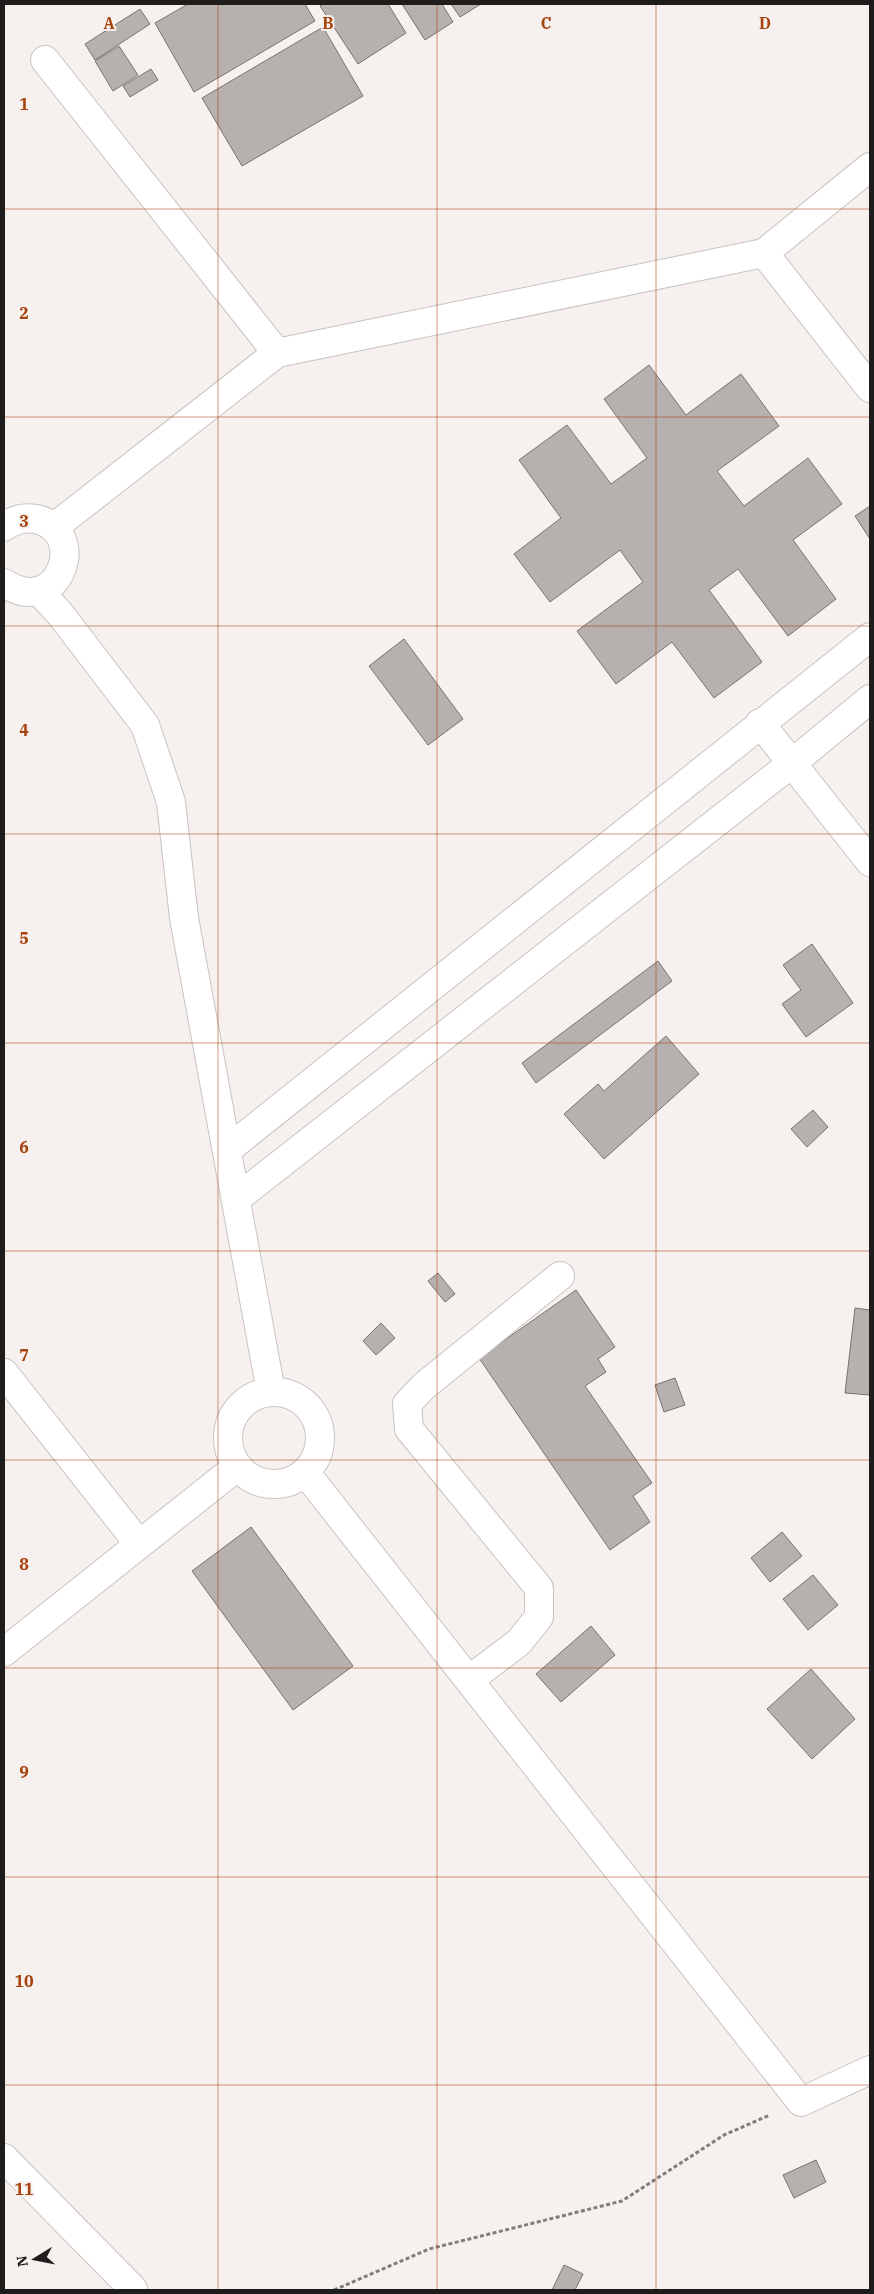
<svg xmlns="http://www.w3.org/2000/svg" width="874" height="2294" viewBox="0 0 874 2294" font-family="'IBM Plex Serif',serif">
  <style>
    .building { fill: #b6b0ae; stroke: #787371 }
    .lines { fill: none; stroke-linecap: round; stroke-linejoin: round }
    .minor-casing { stroke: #c9c3c1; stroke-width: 30 }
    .path { stroke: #817d7c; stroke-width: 3; stroke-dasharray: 4 2.5; stroke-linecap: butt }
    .minor { stroke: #fff; stroke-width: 28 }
    .grid { fill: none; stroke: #a7430e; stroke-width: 1; stroke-opacity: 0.55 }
    .grid-label { font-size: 16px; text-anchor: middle; font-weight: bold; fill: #a7430e; stroke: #f6f0ee; stroke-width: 4; stroke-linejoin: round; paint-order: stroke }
  </style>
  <rect width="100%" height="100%" fill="#f6f0ee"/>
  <path class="building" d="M188 4H305L315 21 194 92 155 23Z
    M323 4H388L406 33 358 64 320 6Z
    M402 4H442L453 22 425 40Z
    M451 4H481L460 17Z
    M140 9 150 24 95 60 85 44Z
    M323 27 363 96 242 166 202 98Z
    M119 46 138 75 113 91 95 61Z
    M151 69 158 80 130 97 123 86Z
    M649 365 686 415 741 374 779 426 717 471 744 506 808 458 842 504 793 540 836 599 788 636 738 569 709 590 762 662 714 698 672 642 616 684 577 631 643 582 620 550 550 602 514 554 561 518 519 460 567 425 611 484 647 458 604 399Z
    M870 506V539L855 516Z
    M404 639 463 719 428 745 369 666Z
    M812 944 853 1003 806 1037 782 1004 801 990 783 965Z
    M658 961 672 981 536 1083 522 1063Z
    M666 1036 699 1074 604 1159 564 1114 598 1084 604 1091Z
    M813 1110 828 1127 807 1147 791 1129Z
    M438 1273 455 1294 445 1302 428 1281Z
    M576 1290 615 1347 598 1359 606 1372 585 1386 652 1483 633 1496 650 1522 610 1550 479 1358Z
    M855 1308 870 1310V1395L845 1393Z
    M381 1323 395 1338 376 1355 363 1341Z
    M675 1378 685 1405 664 1412 655 1385Z
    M251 1527 353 1666 293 1710 192 1571Z
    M782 1532 802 1556 770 1582 751 1558Z
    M813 1575 838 1605 808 1630 783 1599Z
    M591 1626 615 1655 561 1702 536 1674Z
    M811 1669 855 1719 812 1759 767 1709Z
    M816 2160 826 2182 794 2198 783 2175Z
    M564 2265 583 2274 575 2290H552Z"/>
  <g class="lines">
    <g class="minor-casing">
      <path id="minor" d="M45 60 277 353
        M764 253 870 388
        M4 527C13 520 24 517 36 519 90 531 60 620 4 583
        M53 528 277 353 764 253 870 167
        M39 591 61 615 145 725 171 802 184 918 271 1392
        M760 723 870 862
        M227 1150 870 637
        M236 1199 791 764 870 699
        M4 1373 139 1544
        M228 1438a46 46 0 1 1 92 0a46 46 0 1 1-92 0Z
        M305 1472 801 2102 870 2070
        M4 1652 238 1466
        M469 1680 519 1642 539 1617V1588L409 1429 407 1404 424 1386 560 1276
        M4 2158 133 2289"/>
    </g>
    <path class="path" d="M334 2290 429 2249 622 2201 724 2135 770 2115"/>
    <use href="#minor" class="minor"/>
  </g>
  <path class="grid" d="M218 4V2290M437 4V2290M656 4V2290M4 209H870M4 417H870M4 626H870M4 834H870M4 1043H870M4 1251H870M4 1460H870M4 1668H870M4 1877H870M4 2085H870"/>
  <g class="grid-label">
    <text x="109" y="29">A</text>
    <text x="328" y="29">B</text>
    <text x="546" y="29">C</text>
    <text x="765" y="29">D</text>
    <text x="24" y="110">1</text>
    <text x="24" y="319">2</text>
    <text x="24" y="527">3</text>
    <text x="24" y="736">4</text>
    <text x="24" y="944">5</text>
    <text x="24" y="1153">6</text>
    <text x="24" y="1361">7</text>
    <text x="24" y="1570">8</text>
    <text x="24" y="1778">9</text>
    <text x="24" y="1987">10</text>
    <text x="24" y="2195">11</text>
  </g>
  <rect width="874" height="2294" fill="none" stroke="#1f1c1c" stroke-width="10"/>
  <g transform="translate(35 2259) rotate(260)" stroke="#f6f0ee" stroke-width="4" paint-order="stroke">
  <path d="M0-4L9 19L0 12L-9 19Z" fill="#1f1c1c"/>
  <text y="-8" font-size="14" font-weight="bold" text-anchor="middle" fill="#1f1c1c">N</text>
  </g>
</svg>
